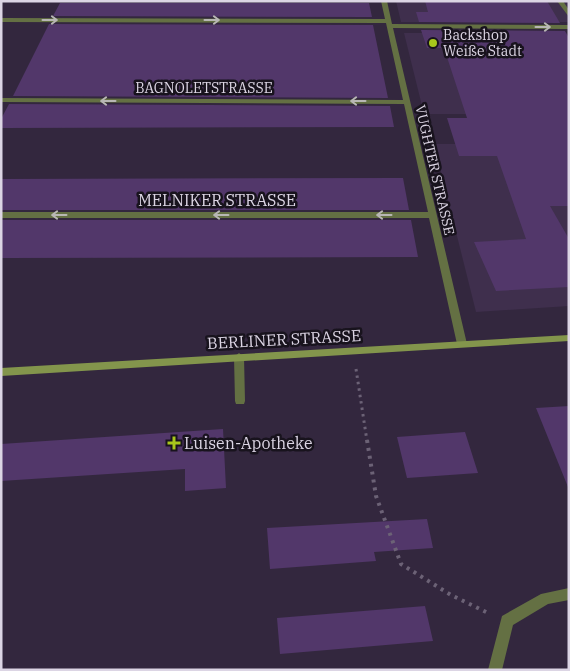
<svg xmlns="http://www.w3.org/2000/svg" width="570" height="671" viewBox="0 0 570 671" font-family="'IBM Plex Serif',serif">
  <style>
    .built { fill: #3f2f4d }
    .building { fill: #52376a }
    .lines { fill: none; stroke-linecap: round; stroke-linejoin: round }
    .path-far1 { stroke: #6c6276; stroke-width: 3; stroke-dasharray: 2.5 4; stroke-linecap: butt }
    .path { stroke: #6c6276; stroke-width: 4; stroke-dasharray: 3 5; stroke-linecap: butt }
    .lane { fill: #647043; fill-rule: evenodd }
    .street { fill: #647043; fill-rule: evenodd }
    .secondary { fill: #83954c; fill-rule: evenodd }
    .oneway { stroke: #b8b7b4 }
    .poi-dot { fill: #a8c71c; stroke: #18131d; stroke-width: 2 }
    .labels { text-anchor: middle; dominant-baseline: central; stroke-width: 5; stroke-linejoin: round; paint-order: stroke }
    .far-poi-label { font-size: 14px; fill: #dcd5e4; stroke: #18131d; text-anchor: start }
    .far-street-label { font-size: 14px; fill: #dcd5e4; stroke: #18131d }
    .street-label { font-size: 16px; fill: #dcd5e4; stroke: #18131d }
    .poi-label { font-size: 16px; fill: #dcd5e4; stroke: #18131d; text-anchor: start }
  </style>
  <rect width="100%" height="100%" fill="#33273e"/>
  <path class="built" d="M396 1H569V22H401Z
    M404 33H507L545 114H424Z
    M434 144H569V306L476 312Z"/>
  <path class="building" d="M425 1H547L560 23 419 22 416 12H428Z
    M60 3H369L372 17 53 16Z
    M49 24 373 25 388 98 13 96Z
    M421 30 565 31 569 38V206H550L569 239V287L496 291 474 242 526 239 497 156H459L447 118H467L444 48H427Z
    M9 104 390 106 394 127 1 128V119Z
    M403 178 409 210H1V179Z
    M1 220H411L418 257 1 258Z
    M569 406V487H568L536 408Z
    M223 429 226 488 185 491V469L1 481V444Z
    M465 432 478 473 407 478 397 437Z
    M427 519 433 548 374 552 376 561 270 569 267 528Z
    M425 606 433 641 280 654 277 618Z"/>
  <g class="lines">
    <path class="path-far1" d="M356 369 367 441"/>
    <path class="path" d="M367 440 376 496 401 564 451 595 488 613"/>
    <path class="lane" d="M557 1H563L569 10V17Z
      M239 353 244 357 245 401 244 404H236L235 401 234 357Z"/>
    <path class="street" d="M381 1H387L392 24 569 25V29L393 28 467 344 466 346H458L457 344 429 218H1V212H428L404 104 1 102V98L403 100 386 23 1 22V18L385 19Z
      M569 588V600L548 604 513 625 502 670H488L502 616 541 594Z"/>
    <path class="secondary" d="M569 335V341L1 376V368Z"/>
  </g>
  <defs><path id="oneway-shaft" d="M-6 0H5M1.5-3L5.5 0L1.5 3" fill="none" stroke-width="1.6" stroke-linecap="round" stroke-linejoin="round" transform="scale(1.25)"/></defs>
  <g class="oneway">
    <use href="#oneway-shaft" transform="translate(50 20)"/>
    <use href="#oneway-shaft" transform="translate(212 20)"/>
    <use href="#oneway-shaft" transform="translate(543 27)"/>
    <use href="#oneway-shaft" transform="translate(108 101) rotate(-180)"/>
    <use href="#oneway-shaft" transform="translate(358 101) rotate(-180)"/>
    <use href="#oneway-shaft" transform="translate(59 215) rotate(180)"/>
    <use href="#oneway-shaft" transform="translate(221 215) rotate(180)"/>
    <use href="#oneway-shaft" transform="translate(384 215) rotate(180)"/>
  </g>
  <g class="poi-dot">
    <circle cx="433" cy="43" r="5"/>
    <path d="M171.5 435.5h5v5h5v5h-5v5h-5v-5h-5v-5h5z"/>
  </g>
  <g class="labels">
    <g class="far-poi-label">
      <text x="443" y="35">Backshop<tspan x="443" dy="16">Weiße Stadt</tspan></text>
    </g>
    <g class="far-street-label">
      <text x="204" y="88">BAGNOLETSTRASSE</text>
      <text transform="translate(435 170) rotate(77)">VUGHTER STRASSE</text>
    </g>
    <g class="street-label">
      <text x="217" y="200">MELNIKER STRASSE</text>
      <text transform="translate(284 339) rotate(-3)">BERLINER STRASSE</text>
    </g>
    <g class="poi-label">
      <text x="184" y="443">Luisen-Apotheke</text>
    </g>
  </g>
  <rect width="570" height="671" fill="none" stroke="#dcd5e4" stroke-width="5"/>
</svg>
